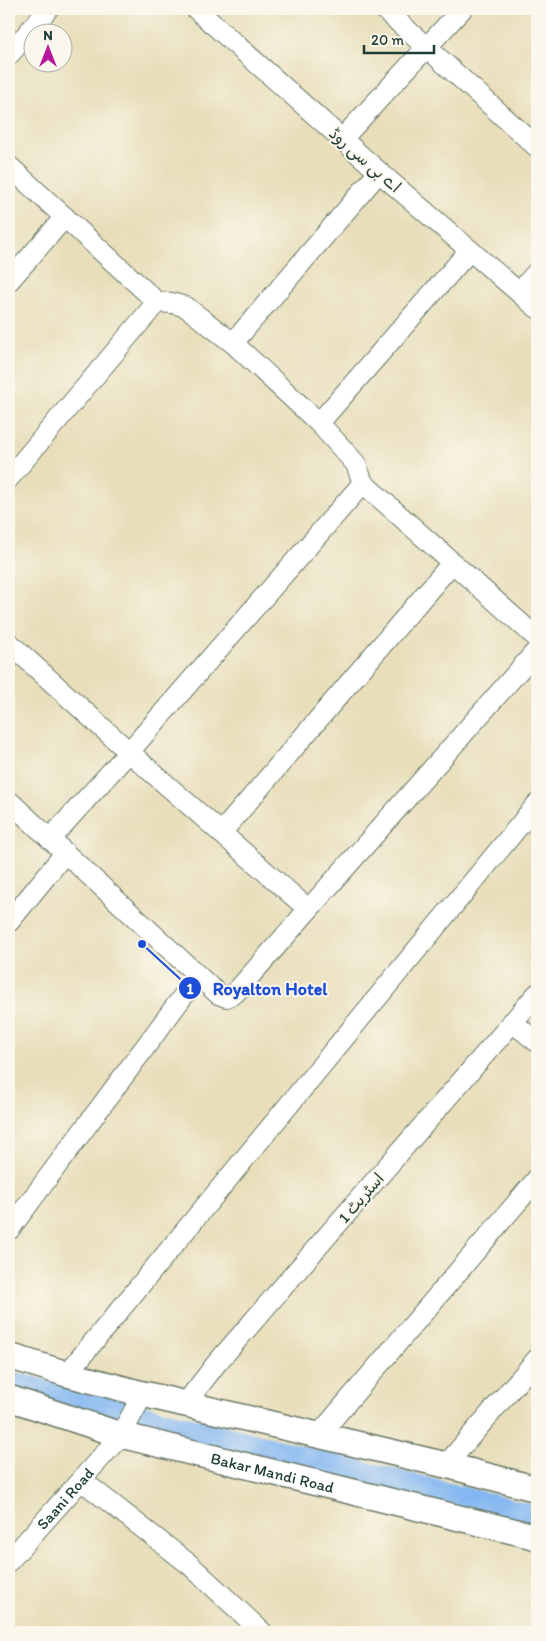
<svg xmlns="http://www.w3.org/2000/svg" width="546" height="1641" viewBox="0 0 546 1641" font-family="Itim,'Playpen Sans Arabic',sans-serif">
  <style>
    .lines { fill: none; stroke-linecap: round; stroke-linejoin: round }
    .canal { stroke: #84b7f1; stroke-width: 25 }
    .minor-casing { stroke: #657563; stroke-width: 22 }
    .tertiary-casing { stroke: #657563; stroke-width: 28 }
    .minor { stroke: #fff; stroke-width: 20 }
    .tertiary { stroke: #fff; stroke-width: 25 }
    .labels { text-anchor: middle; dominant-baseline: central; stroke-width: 4; stroke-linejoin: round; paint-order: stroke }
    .street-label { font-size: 16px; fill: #1f3d34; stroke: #fbf7ec }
    .leader { fill: none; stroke: #1d4ed8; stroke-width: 2 }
    .callout-dot { fill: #1d4ed8; stroke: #fbf7ec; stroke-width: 2 }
    .mark-label { font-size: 15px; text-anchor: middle; font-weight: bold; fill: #fff }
    .callout-label { font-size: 18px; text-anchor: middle; font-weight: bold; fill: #1d4ed8; stroke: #fbf7ec; stroke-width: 4; stroke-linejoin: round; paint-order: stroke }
  </style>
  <rect width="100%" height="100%" fill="#fbf7ec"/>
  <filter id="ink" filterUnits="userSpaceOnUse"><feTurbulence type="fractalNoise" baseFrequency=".02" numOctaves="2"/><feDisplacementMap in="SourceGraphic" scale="10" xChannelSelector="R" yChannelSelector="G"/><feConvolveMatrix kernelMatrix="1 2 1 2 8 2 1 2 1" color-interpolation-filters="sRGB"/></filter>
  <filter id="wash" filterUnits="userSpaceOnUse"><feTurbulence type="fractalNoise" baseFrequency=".0096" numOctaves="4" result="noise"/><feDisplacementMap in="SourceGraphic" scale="20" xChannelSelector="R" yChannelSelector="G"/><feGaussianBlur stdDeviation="1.12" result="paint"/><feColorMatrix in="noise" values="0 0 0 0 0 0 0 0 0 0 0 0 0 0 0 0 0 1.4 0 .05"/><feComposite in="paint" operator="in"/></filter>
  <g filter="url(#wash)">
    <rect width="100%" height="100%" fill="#e8deba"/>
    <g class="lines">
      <path class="canal" d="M9 1383 537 1518"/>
    </g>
  </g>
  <g filter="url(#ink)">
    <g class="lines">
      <g class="minor-casing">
        <g id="minor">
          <path d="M196 9 379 172 537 308"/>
          <path d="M384 9 537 147"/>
          <path d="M9 55 48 9"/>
          <path d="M342 139 462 9"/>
          <path d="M9 166 157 302 172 303 186 307 233 343 319 423 356 464 363 483 537 638"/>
          <path d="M9 281 65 217"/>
          <path d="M519 292 537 272"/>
          <path d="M233 343 379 172"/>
          <path d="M319 423 470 250"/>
          <path d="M9 478 157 302"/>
          <path d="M9 643 129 752 308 909"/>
          <path d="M9 801 218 994 226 997 235 993 537 650"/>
          <path d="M221 833 452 563"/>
          <path d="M50 839 129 752 363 483"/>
          <path d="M9 922 65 853"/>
          <path d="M512 1022 537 1042"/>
          <path d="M9 1230 198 976"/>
          <path d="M67 1374 537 804"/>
          <path d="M186 1403 216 1364 537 994"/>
          <path d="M319 1435 537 1179"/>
          <path d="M446 1465 537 1359"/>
          <path d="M81 1480 189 1564 262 1632"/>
          <path id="s1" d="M9 1561 121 1435 143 1394"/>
        </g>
      </g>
      <g class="tertiary-casing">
        <g id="tertiary">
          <path d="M9 1356 67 1374 143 1394 446 1465 537 1489"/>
          <path id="s2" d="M9 1398 121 1435 537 1537"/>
        </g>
      </g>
      <use href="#minor" class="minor"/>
      <use href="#tertiary" class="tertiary"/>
    </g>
  </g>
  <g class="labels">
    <g class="street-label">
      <text transform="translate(365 160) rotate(41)">اے بی سی روڈ</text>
      <text transform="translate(361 1198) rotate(-49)">اسٹریٹ 1</text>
      <text stroke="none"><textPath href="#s2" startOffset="274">Bakar Mandi Road</textPath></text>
      <text stroke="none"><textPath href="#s1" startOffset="84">Saani Road</textPath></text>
    </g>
  </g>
  <path class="leader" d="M142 944L190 988"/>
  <g class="callout-dot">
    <circle cx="142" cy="944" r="5"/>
    <circle cx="190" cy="988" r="12"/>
  </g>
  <g class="mark-label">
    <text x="190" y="994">1</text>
  </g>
  <g class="callout-label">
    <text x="270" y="995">Royalton Hotel</text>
  </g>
  <rect width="546" height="1641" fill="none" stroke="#fbf7ec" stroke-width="30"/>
  <g transform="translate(48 48)"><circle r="24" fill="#fbf7ec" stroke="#a3ada2"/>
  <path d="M0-4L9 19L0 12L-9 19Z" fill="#b5179e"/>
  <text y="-8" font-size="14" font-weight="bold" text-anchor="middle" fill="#1f3d34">N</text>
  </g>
  <path d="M364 45v8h70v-8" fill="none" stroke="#1f3d34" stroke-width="2.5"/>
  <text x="371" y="45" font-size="15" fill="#1f3d34" stroke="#fbf7ec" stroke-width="4" paint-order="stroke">20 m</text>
</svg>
